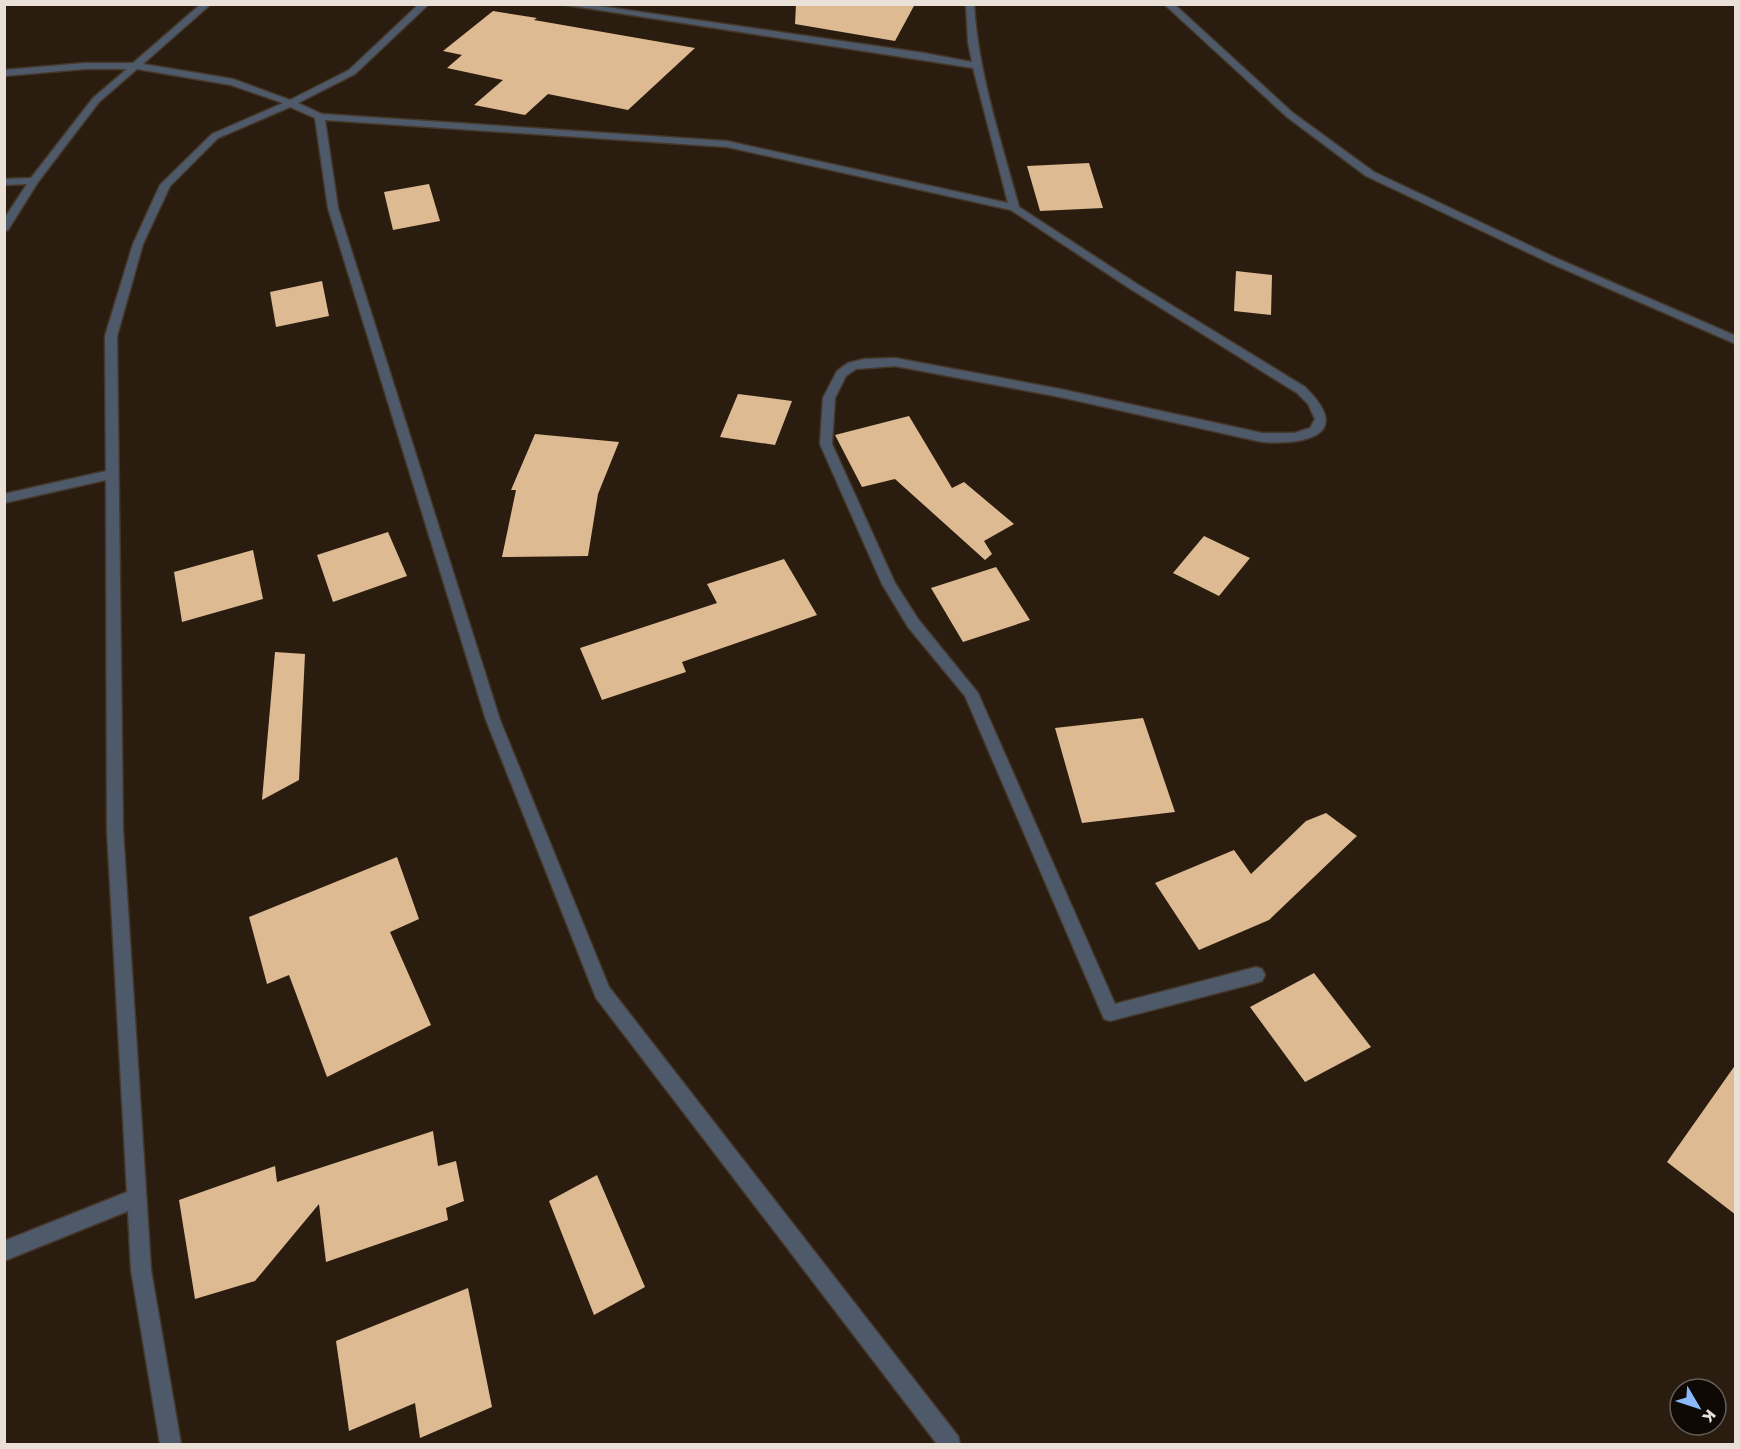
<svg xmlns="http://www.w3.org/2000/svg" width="1740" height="1449" viewBox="0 0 1740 1449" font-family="'Work Sans',sans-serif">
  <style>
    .building { fill: #deba93 }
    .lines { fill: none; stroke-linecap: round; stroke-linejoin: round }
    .minor-casing { stroke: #45382b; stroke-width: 3 }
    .minor { fill: #4e596a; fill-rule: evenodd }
  </style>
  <rect width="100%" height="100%" fill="#2a1d0f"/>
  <path class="building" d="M796 4H915L895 41 795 24Z
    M493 11 537 18 534 20 695 48 628 110 548 94 525 115 474 105 503 80 447 68 462 55 443 51Z
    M1089 163 1103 208 1040 211 1027 166Z
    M429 184 440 221 393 230 384 192Z
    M1236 271 1272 275 1271 315 1234 311Z
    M322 281 329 316 276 327 270 292Z
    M738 394 792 401 775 445 720 437Z
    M909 416 952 488 964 482 1014 524 984 541 992 554 985 560 895 479 862 487 835 435Z
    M535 434 619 442 598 494 588 556 502 557 516 490H511Z
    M388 532 407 576 333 602 317 555Z
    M1204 536 1250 558 1219 596 1173 573Z
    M253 550 263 599 182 622 174 572Z
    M784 559 817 615 682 662 686 672 602 700 580 648 717 603 707 584Z
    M996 567 1030 620 963 642 931 588Z
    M275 652 305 654 299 780 262 800Z
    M1143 718 1175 812 1082 823 1055 728Z
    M1326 813 1357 836 1269 920 1199 950 1155 883 1234 850 1251 874 1306 821Z
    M397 857 419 919 390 932 431 1025 327 1077 289 975 267 984 249 917Z
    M1314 973 1371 1047 1305 1082 1250 1007Z
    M1736 1064V1215L1667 1162Z
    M433 1131 438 1166 456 1161 464 1201 446 1208 448 1220 326 1262 319 1204 255 1281 195 1299 179 1200 275 1166 277 1182Z
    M597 1175 645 1287 594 1315 549 1201Z
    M468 1288 492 1407 420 1438 415 1403 349 1431 336 1341Z"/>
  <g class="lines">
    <g class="minor-casing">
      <path id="minor" d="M201 4H211L143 64 233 79 290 100 349 70 419 4H429L355 74 298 103 322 114 727 141 1008 203 973 68 560 4H585L924 53 972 62 968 42 966 4H974C978 73 1001 140 1019 207L1137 284 1305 387C1354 435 1306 445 1262 442L1060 397 895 366 856 369 846 376 835 398 832 444 895 583 918 619 978 693 1115 1004 1256 967 1262 969 1265 975 1262 981 1256 983 1110 1021 1104 1019 965 696 908 627 882 584 820 444 823 398 837 371 848 363 864 359 895 358 1060 389 1262 433H1294L1310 428 1315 419 1308 404 1297 393 1129 288 1011 210 727 147 325 120 338 208 500 720 609 987 958 1436 960 1444H937L596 998 486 720 328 208 315 118 290 107 218 138 170 186 143 244 117 336 123 830 151 1270 181 1444H160L131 1270 128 1211 4 1261V1241L127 1192 107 830 106 480 4 503V494L106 471 105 336 133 244 160 185 212 134 283 103 231 85 137 69 99 102 38 182 8 230 4 231V219L27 184 4 185V179L31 178 93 98 127 69H85L4 76V70L85 63H133Z
        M1164 4H1174L1293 113 1374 172 1558 259 1736 336V344L1550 263 1366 176 1287 117Z"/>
    </g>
    <use href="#minor" class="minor"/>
  </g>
  <rect width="1740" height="1449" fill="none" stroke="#e9e0d7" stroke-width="12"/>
  <g transform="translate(1698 1407) rotate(129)"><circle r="28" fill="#0e0904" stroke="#665f58" stroke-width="1.5"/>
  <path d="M0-4.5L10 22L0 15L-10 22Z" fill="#8abafc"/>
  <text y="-9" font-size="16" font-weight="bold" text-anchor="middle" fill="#e9e0d7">K</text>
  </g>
</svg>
